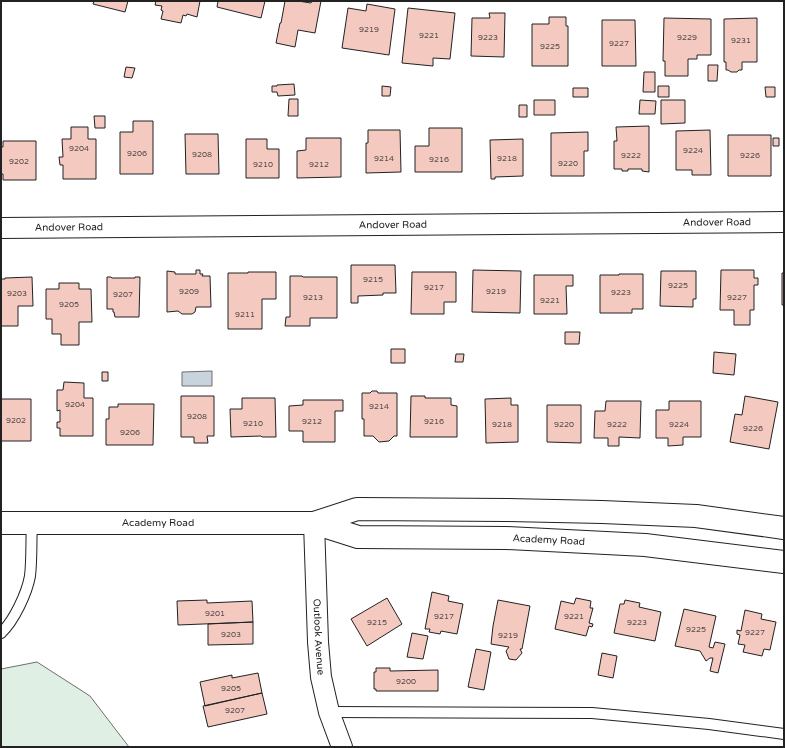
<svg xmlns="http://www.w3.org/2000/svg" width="785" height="748" viewBox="0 0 785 748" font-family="'Varela Round',sans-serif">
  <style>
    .green { fill: #e0efe3; stroke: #6f6f6f }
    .water { fill: #c7d3dd; stroke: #6f6f6f }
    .building { fill: #f3c9c0; stroke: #222 }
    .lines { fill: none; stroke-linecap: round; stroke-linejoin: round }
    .lane-casing { stroke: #222; stroke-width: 12 }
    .street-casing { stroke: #222; stroke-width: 22 }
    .secondary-casing { stroke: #222; stroke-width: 24 }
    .lane { stroke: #fff; stroke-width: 10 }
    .street { stroke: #fff; stroke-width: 20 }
    .secondary { stroke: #fff; stroke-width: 22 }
    .labels { text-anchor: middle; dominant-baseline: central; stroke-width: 3; stroke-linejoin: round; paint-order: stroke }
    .number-label { font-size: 8px; fill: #564c4a }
    .street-label { font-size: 10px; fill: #222; stroke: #fff }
  </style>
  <rect width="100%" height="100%" fill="#fff"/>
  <path class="green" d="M37 662 90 696 129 747H1V669Z"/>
  <path class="water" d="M212 371V386H182V372Z"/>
  <path class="building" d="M94 1H128L125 12 93 4Z
    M156 1H200L197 17 187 14 186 16 183 15 181 23 161 19 163 11 161 10 162 6 155 5Z
    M218 1H265L261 18 217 7Z
    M285 1H298L311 3 312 1H321L315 33 298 30 295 47 276 43 280 23H281Z
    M367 4 395 9 389 55 342 48 348 8 366 11Z
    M408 8 455 13 450 59 433 58V66L402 63Z
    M489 13H505L504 57 471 56 472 18H490Z
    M549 17H566V26H568V66H532V24H549Z
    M664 18 711 19V55H697V59H688V76H665V61H663Z
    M757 18V62H742V70H739L737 72H731L728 70H726V62H724V19Z
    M602 20H635L636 66H602Z
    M708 65H718L717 81H708Z
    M126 67 135 68 132 78 124 77Z
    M644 72H655V92H643Z
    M294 84 295 95 278 96 277 92H272V86H277V85Z
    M382 86 391 87 390 96H382Z
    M658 86H669V97H658Z
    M765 87H775V97H766Z
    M573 88H588V97H573Z
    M289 99H298V116H288Z
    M534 100H555V115H534Z
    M640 100 656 101 655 114H639Z
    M661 100H685V123L661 124Z
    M519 105H527V117H519Z
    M94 116H105V128H95Z
    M133 121H153V174H120V132H133Z
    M649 126V172L642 171V169H628V171H622V169H614V141H617L616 127Z
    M71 127H88V139H96V179H63V165H60L59 157H63L62 139H71Z
    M429 128H462V172H415V146H429Z
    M368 130H400L401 172 366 173V143H368Z
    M710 130 711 175H692V170H676V131Z
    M588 132V151H584V176H551V133Z
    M185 134H218L219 174H186Z
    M728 135H771V176H728Z
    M306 138H341V177L297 178V151L306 150Z
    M773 138H779V146H773Z
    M246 139H267V149H279V178H246Z
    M523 139V176L495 177V179H491L490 140Z
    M3 141H36V180H3V174H1V147H3Z
    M351 265H395L396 293H383V295L358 296V303H351Z
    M196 270H200V274H203L202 276H210L211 307H196L195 312 192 314H182L178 311 167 312V271L175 272V274H196Z
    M473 270 521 271 520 313 472 312Z
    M721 270H754V278H758V285H754V310H750V325H734V310H720Z
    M661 271H696V299H693V307L660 306Z
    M248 272H276V299H262V329H228V273H248Z
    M412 272H456V302H444V314H411Z
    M782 273H784V305H782Z
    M619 274H643V309H632V313H600V275H619Z
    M534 275H573V286H566L567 314H534Z
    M290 276H302L303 277H337V318H310V326H285L286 317H290Z
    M32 277 33 306H18V326H1V279H5V278Z
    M107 277H111L112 278H135V277H140L139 317H115L114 312H113V309H107Z
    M59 283H79V289H91L92 322H79V345H61V334H52V319H46V289H59Z
    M565 332H580L579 344H565Z
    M391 349H405V363H391Z
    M714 352 736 354 734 375 713 373Z
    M456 354H464L463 362H455Z
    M102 372H108V381H102Z
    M64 382 84 383V398H93V436H60V428H57V422H60V410L57 411V390H63Z
    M372 391H377L378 393H397V436H394L389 441 379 442 373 436H364V419H362V393H370Z
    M181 396H214V436H207L208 443H194V437H181Z
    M411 396H425V398H451V405L457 406V437H410Z
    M745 396 778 402 769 449 730 442 735 414 742 415Z
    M242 398H275L276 437H262L261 436 231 437 230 409H242Z
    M511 398V405H518V442L486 443 485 399Z
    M1 399H31V441H1Z
    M303 400H343V411H335V442H303V431H289V406L303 405Z
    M606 401H641L640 438 619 437V446H608V438H594L595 411H605Z
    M669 401H701V437H683V445L668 446V438H656V410H669Z
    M118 404H154L153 445H106V419H109V407H118Z
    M547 405H581V443L547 442Z
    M432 592 449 596 448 601 463 604 457 634 441 631 440 634 429 632 430 629H425Z
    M387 598 402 624 367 646 351 619Z
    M576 598 591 601 590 608H593L589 623 593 624 592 627 589 626 586 636 555 629 561 601 574 604Z
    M207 600V603L252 601 253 622 178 625 177 601Z
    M498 600 530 606 522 649H520L522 653 516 660 509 659 506 651 509 647 491 644 493 626Z
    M625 600 640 603 639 607 661 612 655 641 614 633 620 604H624Z
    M684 609 716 616 709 647 713 648 715 642 725 644 718 673 710 671 713 658H710L706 661 700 651 675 646Z
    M745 610 762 614 761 619 776 622 770 650 764 649 762 656 743 652 745 645 738 644 740 635 737 634V630L741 631Z
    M253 622V644L208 645V624Z
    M412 633 428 636 423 659 407 657Z
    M476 649 491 652 484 690 468 687Z
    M602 653 617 656 613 678 598 675Z
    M376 668H390V671L438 670V691H376V689H374V672H376Z
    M258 673 262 693 205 706 200 682 232 675V678Z
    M262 693 267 714 208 727 203 706Z"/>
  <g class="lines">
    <g class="lane-casing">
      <path id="lane" d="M1 633C14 621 27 593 30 576 32 559 31 540 32 523
        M329 712 592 713 709 724 784 734"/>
    </g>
    <g class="street-casing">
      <g id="street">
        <path id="s1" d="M1 228 784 222"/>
        <path id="s2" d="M314 523 318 642 321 677 329 712 342 747"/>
      </g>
    </g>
    <g class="secondary-casing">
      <g id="secondary">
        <path id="s3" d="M1 523H314L358 537 506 538 645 545 784 562"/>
        <path d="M314 523 357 509 507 510 602 512 696 516 784 528"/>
      </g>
    </g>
    <use href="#lane" class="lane"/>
    <use href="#street" class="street"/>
    <use href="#secondary" class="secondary"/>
  </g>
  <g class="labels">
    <g class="number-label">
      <text x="369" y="29">9219</text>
      <text x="429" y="35">9221</text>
      <text x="488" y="37">9223</text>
      <text x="687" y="37">9229</text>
      <text x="741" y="40">9231</text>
      <text x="619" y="43">9227</text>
      <text x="550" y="46">9225</text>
      <text x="79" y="148">9204</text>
      <text x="693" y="150">9224</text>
      <text x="137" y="153">9206</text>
      <text x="202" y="154">9208</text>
      <text x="631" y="155">9222</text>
      <text x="750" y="155">9226</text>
      <text x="384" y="158">9214</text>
      <text x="507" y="158">9218</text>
      <text x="439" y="159">9216</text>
      <text x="19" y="161">9202</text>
      <text x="568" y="163">9220</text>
      <text x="263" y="164">9210</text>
      <text x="319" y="164">9212</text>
      <text x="373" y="279">9215</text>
      <text x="678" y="285">9225</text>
      <text x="434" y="287">9217</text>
      <text x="189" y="291">9209</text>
      <text x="496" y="291">9219</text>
      <text x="621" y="292">9223</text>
      <text x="17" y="293">9203</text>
      <text x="123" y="294">9207</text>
      <text x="313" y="297">9213</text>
      <text x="737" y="297">9227</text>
      <text x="550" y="300">9221</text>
      <text x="69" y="304">9205</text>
      <text x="245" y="314">9211</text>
      <text x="75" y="404">9204</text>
      <text x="379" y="406">9214</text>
      <text x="197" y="416">9208</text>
      <text x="16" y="420">9202</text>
      <text x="312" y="421">9212</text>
      <text x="434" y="421">9216</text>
      <text x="253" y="423">9210</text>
      <text x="502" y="424">9218</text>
      <text x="564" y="424">9220</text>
      <text x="617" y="424">9222</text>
      <text x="679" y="424">9224</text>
      <text x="753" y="428">9226</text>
      <text x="130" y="432">9206</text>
      <text x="215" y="613">9201</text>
      <text x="444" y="616">9217</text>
      <text x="574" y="616">9221</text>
      <text x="377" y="622">9215</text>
      <text x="637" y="622">9223</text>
      <text x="696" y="629">9225</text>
      <text x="755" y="632">9227</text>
      <text x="231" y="634">9203</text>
      <text x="508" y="635">9219</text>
      <text x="406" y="681">9200</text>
      <text x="231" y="688">9205</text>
      <text x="235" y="710">9207</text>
    </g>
    <g class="street-label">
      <text stroke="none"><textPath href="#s1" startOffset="716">Andover Road</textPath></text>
      <text stroke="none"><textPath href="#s1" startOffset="392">Andover Road</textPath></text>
      <text stroke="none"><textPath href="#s1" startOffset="68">Andover Road</textPath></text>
      <text stroke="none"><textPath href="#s3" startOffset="157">Academy Road</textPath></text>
      <text stroke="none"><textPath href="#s3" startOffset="550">Academy Road</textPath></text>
      <text stroke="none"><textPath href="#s2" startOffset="114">Outlook Avenue</textPath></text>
    </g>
  </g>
  <rect width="785" height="748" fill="none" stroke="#222222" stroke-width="4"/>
</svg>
